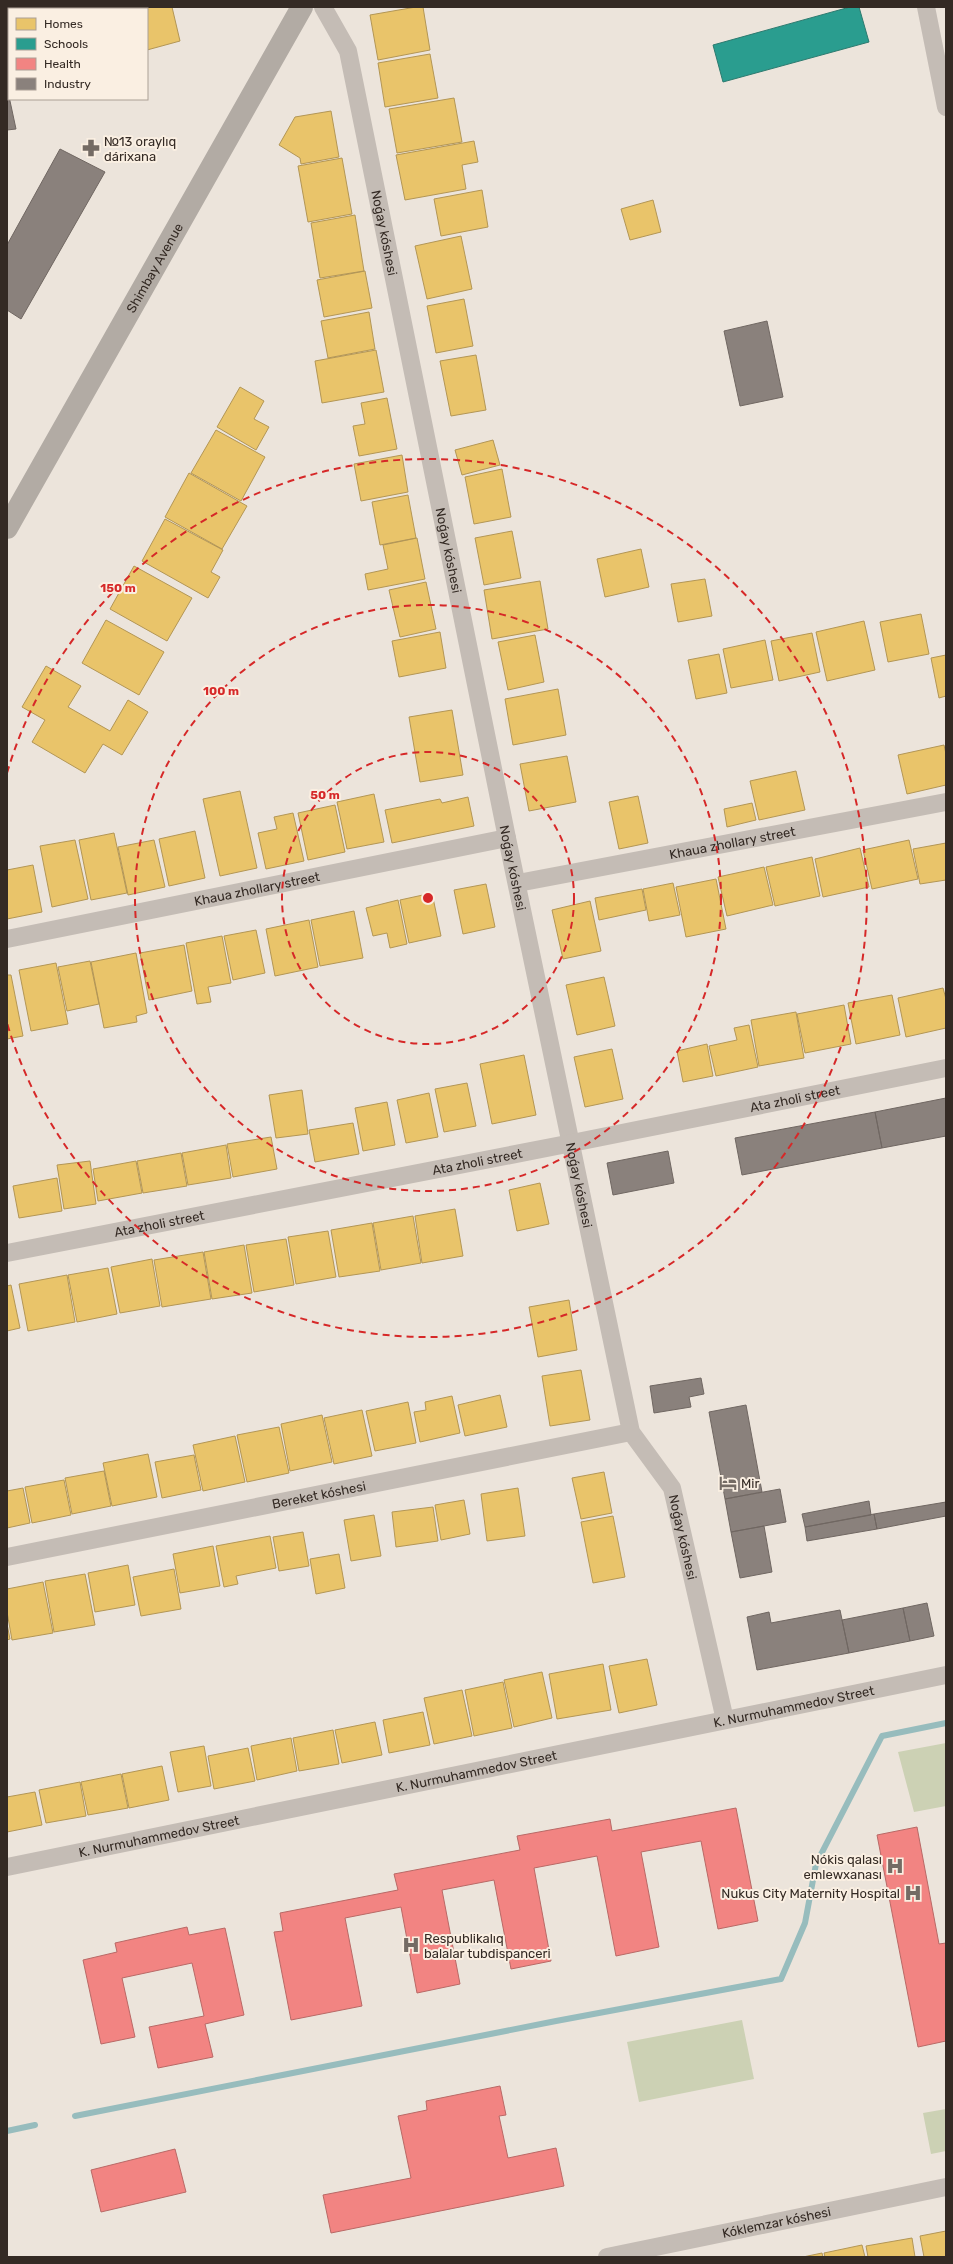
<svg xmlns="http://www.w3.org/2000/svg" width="953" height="2264" viewBox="0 0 953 2264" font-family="Rubik,sans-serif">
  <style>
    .green { fill: #ccd1b4 }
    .homes { fill: #e9c46a; stroke: #b39655 }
    .schools { fill: #2a9d8f; stroke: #2d7a6f }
    .health { fill: #f28482; stroke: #b96966 }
    .industry { fill: #8a817c; stroke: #706762 }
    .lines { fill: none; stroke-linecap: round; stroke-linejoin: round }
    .stream { stroke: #97bcbd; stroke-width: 6 }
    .street { stroke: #c4bcb5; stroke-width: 18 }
    .primary { stroke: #b2aba4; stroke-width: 22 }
    .ring { fill: none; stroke: #d62828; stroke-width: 2; stroke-dasharray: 7 5 }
    .labels { text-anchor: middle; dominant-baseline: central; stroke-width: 4; stroke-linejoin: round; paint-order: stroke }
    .poi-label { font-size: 13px; fill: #342a24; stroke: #faefe2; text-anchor: start }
    .street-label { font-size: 13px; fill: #342a24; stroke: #faefe2 }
    .centre { fill: #d62828; stroke: #faefe2; stroke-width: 2 }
    .ring-label { font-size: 12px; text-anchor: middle; font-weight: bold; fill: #d62828; stroke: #faefe2; stroke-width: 4; stroke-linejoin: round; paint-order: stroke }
  </style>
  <rect width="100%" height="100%" fill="#ece4db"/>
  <path class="green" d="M946 1743V1806L914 1812 898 1752Z
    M742 2020 754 2079 639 2102 627 2042Z
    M946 2109V2151L931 2154 923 2113Z"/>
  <path class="homes" d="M129 7H172L180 41 147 50V9H130Z
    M416 7H423L430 50 378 60 370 15Z
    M430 54 438 98 385 107 378 63Z
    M454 98 462 142 397 153 389 109Z
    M331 111 339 157 301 164 300 158 279 145 295 117Z
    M474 141 478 162 462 165 466 189 405 200 396 155Z
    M342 158 352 214 308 222 298 166Z
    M482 190 488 227 441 236 434 199Z
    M653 200 661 232 630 240 621 209Z
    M355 215 364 271 320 278 311 223Z
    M461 236 472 289 427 299 415 246Z
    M365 271 372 308 324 317 317 280Z
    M464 299 473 346 436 353 427 306Z
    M369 312 375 349 328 358 321 321Z
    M376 350 384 392 322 403 315 361Z
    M476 355 486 410 451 416 440 361Z
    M240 387 264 401 254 419 269 427 256 450 217 427Z
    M387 398 397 449 359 456 353 426 365 424 361 403Z
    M216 430 265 457 241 501 191 473Z
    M493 440 500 465 462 475 455 450Z
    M402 455 408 492 361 501 354 464Z
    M502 469 511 517 474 524 465 477Z
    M189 473 247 506 222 549 165 517Z
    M408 495 416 538 380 545 372 502Z
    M165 519 223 550 211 572 220 577 208 598 142 561Z
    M512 531 521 578 484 585 475 538Z
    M417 538 425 579 368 590 365 574 388 569 383 545Z
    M641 549 649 587 605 597 597 559Z
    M134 566 192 598 167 641 110 609Z
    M705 579 712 616 678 622 671 584Z
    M540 581 548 629 492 639 484 590Z
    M426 582 436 629 400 637 389 590Z
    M921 614 929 654 888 662 880 622Z
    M106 620 164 652 139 695 82 663Z
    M864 621 875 670 827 681 816 632Z
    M440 632 446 668 399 677 392 641Z
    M812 633 820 672 779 681 771 641Z
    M535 635 544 682 508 690 498 642Z
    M765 640 773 680 731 688 723 649Z
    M719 654 727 693 696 699 688 660Z
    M946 655V696L939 698 931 658Z
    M46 666 81 686 68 707 110 731 128 700 148 712 122 755 103 744 85 773 32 742 45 720 22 707Z
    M558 689 566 735 513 745 505 699Z
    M452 710 463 775 420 782 409 717Z
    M944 745 946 754V785L907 794 898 755Z
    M567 756 576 802 529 811 520 764Z
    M796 771 805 810 759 820 750 781Z
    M240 791 257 868 220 876 203 799Z
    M374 794 384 842 347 849 337 802Z
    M638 796 648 843 619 849 609 802Z
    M468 797 474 826 392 843 385 810 440 799 442 803Z
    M752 803 756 820 727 827 724 809Z
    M335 805 345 852 308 860 298 813Z
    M293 813 304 861 266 869 258 833 277 829 274 817Z
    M195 831 205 878 169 886 159 839Z
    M114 833 127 893 91 900 79 840Z
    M75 840 88 899 52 907 40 846Z
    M154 840 165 887 128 895 118 847Z
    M909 840 918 879 872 889 863 850Z
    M946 843V880L920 884 913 849Z
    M860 848 869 887 823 897 815 859Z
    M812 857 820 896 775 906 766 867Z
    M33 865 42 912 7 919V870Z
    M764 867 773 905 727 916 718 877Z
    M716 879 726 929 686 937 676 887Z
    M673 883 680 915 649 921 643 889Z
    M486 884 495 927 463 934 454 890Z
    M642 889 646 910 599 920 595 898Z
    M432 893 441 936 409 943 400 900Z
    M398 900 407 944 390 948 387 933 373 936 366 908Z
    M590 901 601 951 563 959 552 910Z
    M354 911 363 958 320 966 311 920Z
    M309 920 318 967 275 976 266 929Z
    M256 930 265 973 233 980 224 936Z
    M222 936 231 983 208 987 211 1002 197 1004 186 943Z
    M184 945 192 991 149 1000 140 953Z
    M136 953 147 1013 136 1016 137 1022 104 1028 91 962Z
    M90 961 99 1004 67 1011 58 967Z
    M56 963 68 1024 31 1031 19 970Z
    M7 975H11L23 1036 7 1039Z
    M604 977 615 1026 577 1035 566 985Z
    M943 988 946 999V1028L906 1037 898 998Z
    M892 995 900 1035 856 1044 848 1003Z
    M844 1005 851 1044 805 1053 797 1014Z
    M796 1012 804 1058 759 1066 751 1020Z
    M749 1025 758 1067 716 1076 709 1046 737 1040 734 1028Z
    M707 1044 713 1076 683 1082 677 1051Z
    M612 1049 623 1099 585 1107 574 1057Z
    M524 1055 536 1115 492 1124 480 1064Z
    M467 1083 476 1126 444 1132 435 1089Z
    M302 1090 308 1134 276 1138 269 1095Z
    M429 1093 438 1137 406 1143 397 1100Z
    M387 1102 395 1145 363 1151 355 1108Z
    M353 1123 359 1154 315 1162 309 1130Z
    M271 1137 277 1169 233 1177 227 1144Z
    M226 1145 231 1178 188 1185 182 1153Z
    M181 1153 187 1186 143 1193 137 1161Z
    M90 1161 96 1204 64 1209 57 1165Z
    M136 1161 142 1193 98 1201 93 1169Z
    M57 1178 62 1211 19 1218 13 1186Z
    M540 1183 549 1224 517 1231 509 1190Z
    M455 1209 463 1256 422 1263 415 1216Z
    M413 1216 421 1263 381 1270 373 1223Z
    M372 1223 380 1271 339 1277 331 1230Z
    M328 1231 336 1277 296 1284 288 1237Z
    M286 1239 294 1285 254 1292 246 1245Z
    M244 1245 252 1293 212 1299 204 1252Z
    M203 1252 211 1299 162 1307 154 1260Z
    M152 1259 160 1306 120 1313 111 1267Z
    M108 1268 117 1314 77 1322 68 1275Z
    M67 1275 75 1322 28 1331 19 1284Z
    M11 1285 20 1328 7 1331V1286Z
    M569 1300 577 1350 538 1357 529 1307Z
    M581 1370 590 1420 550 1426 542 1376Z
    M500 1395 507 1427 465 1436 458 1405Z
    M452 1396 460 1433 420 1442 414 1412 426 1410 425 1402Z
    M408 1402 416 1443 375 1451 366 1411Z
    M362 1410 372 1456 334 1464 324 1418Z
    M322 1415 332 1462 290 1471 281 1424Z
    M279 1427 289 1473 247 1482 237 1435Z
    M235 1436 245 1482 203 1491 193 1445Z
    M148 1454 157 1497 112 1506 103 1463Z
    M194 1455 201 1490 162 1498 155 1462Z
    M104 1471 111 1506 72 1514 65 1478Z
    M604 1472 612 1513 581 1519 572 1478Z
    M64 1480 71 1515 32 1523 25 1487Z
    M23 1488 30 1523 7 1528V1491Z
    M518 1488 525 1536 487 1541 481 1494Z
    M464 1500 470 1534 441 1540 435 1505Z
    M433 1507 438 1541 396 1547 392 1512Z
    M374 1515 381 1556 351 1561 344 1520Z
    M613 1516 625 1577 593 1583 581 1522Z
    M303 1532 309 1566 279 1571 273 1537Z
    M270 1536 276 1568 236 1576 238 1584 224 1587 216 1546Z
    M213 1546 220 1586 180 1593 173 1554Z
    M339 1554 345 1588 316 1594 310 1559Z
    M128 1565 135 1605 95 1612 88 1573Z
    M174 1569 181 1609 141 1616 133 1577Z
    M85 1574 95 1625 54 1632 45 1581Z
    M43 1582 53 1633 12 1640 7 1612V1589Z
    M7 1624 10 1639 7 1640Z
    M647 1659 657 1705 619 1713 609 1666Z
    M603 1664 611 1710 557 1719 549 1674Z
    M542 1672 552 1718 514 1727 504 1680Z
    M503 1682 512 1728 474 1736 465 1690Z
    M462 1690 472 1736 434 1744 424 1698Z
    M423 1712 430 1745 389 1753 383 1720Z
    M375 1722 382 1755 342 1763 335 1730Z
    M333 1730 339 1764 299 1771 293 1738Z
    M291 1738 297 1771 257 1780 251 1746Z
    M204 1746 211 1786 178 1792 170 1752Z
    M248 1748 255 1781 214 1789 208 1756Z
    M162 1766 169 1800 129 1808 122 1774Z
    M121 1774 128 1808 88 1815 81 1782Z
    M80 1782 86 1816 46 1823 39 1790Z
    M35 1792 42 1825 7 1832V1797Z
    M946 2231V2257H924L920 2236Z
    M912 2238 915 2257H868L866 2246Z
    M862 2245 865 2257H825L824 2253Z
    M822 2253 823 2257H803Z"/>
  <path class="schools" d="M850 7H859L869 42 723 82 713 45Z"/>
  <path class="health" d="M736 1808 758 1921 718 1929 701 1841 641 1852 659 1947 616 1956 597 1856 534 1868 551 1961 511 1969 494 1880 442 1890 460 1984 417 1993 401 1907 345 1918 362 2006 291 2020 274 1932 283 1931 280 1913 398 1890 394 1874 520 1850 517 1836 610 1819 612 1831Z
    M917 1827 939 1944 946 1943V2041L918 2047 877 1835Z
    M187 1927 189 1935 225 1928 244 2015 205 2024 213 2057 158 2068 149 2027 204 2016 192 1963 122 1978 135 2037 101 2044 83 1960 117 1952 115 1943Z
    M500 2086 506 2115 499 2116 508 2158 556 2148 564 2186 331 2233 323 2195 411 2178 398 2116 427 2110 426 2101Z
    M175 2149 186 2192 101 2212 91 2170Z"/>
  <path class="industry" d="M41 7H74V9H42Z
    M7 87 16 129 7 130Z
    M60 149 105 172 21 319 7 310V245Z
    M767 321 783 397 740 406 724 331Z
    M946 1098V1136L882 1148 875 1112Z
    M875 1112 882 1148 742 1175 735 1138Z
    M668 1151 674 1183 613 1195 607 1163Z
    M701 1378 704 1394 689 1397 691 1407 654 1413 650 1386Z
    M746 1405 762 1492 725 1499 709 1412Z
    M780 1489 786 1522 731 1532 725 1499Z
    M869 1501 871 1515 805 1527 802 1514Z
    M946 1502V1516L877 1529 874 1514Z
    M874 1514 877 1529 807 1541 805 1527Z
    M764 1526 772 1572 740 1578 731 1532Z
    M927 1603 934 1636 910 1641 903 1608Z
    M903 1608 910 1641 849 1653 842 1620Z
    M840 1610 849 1653 757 1670 747 1617 769 1612 771 1623Z"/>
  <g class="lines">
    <path class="stream" d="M75 2116 556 2021 781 1979 805 1923 816 1864 882 1736 946 1723
      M7 2131 35 2125"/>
    <g class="street">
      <path id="s1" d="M323 7 348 51 507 838 631 1432 672 1488 725 1720"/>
      <path d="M926 7 946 107"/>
      <path id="s2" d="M518 883 946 802"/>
      <path id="s3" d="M7 939 507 838"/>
      <path id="s4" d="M7 1253 572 1143 946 1068"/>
      <path id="s5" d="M7 1557 631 1432"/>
      <path id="s6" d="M7 1867 946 1675"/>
      <path id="s7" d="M607 2257 946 2187"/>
    </g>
    <path class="primary" id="s8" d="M7 528 302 7"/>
  </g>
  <g class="ring">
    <circle cx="428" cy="898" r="146"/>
    <circle cx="428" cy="898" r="293"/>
    <path d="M7 773A439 439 0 1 1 7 1023"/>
  </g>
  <defs>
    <g id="pharmacy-bare" transform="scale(1.38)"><path d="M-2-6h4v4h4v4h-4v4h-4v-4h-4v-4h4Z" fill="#746b64" stroke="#faefe2" stroke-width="2.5" paint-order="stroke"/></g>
    <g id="hotel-bare" transform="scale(1.38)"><path d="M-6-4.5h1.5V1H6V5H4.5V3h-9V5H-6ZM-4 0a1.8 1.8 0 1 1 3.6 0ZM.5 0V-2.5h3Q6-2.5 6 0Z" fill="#746b64" stroke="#faefe2" stroke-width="2.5" paint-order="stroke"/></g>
    <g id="hospital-bare" transform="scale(1.38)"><path d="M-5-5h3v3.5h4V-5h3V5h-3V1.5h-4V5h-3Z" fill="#746b64" stroke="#faefe2" stroke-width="2.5" paint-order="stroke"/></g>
  </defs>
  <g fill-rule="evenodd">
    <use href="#pharmacy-bare" x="91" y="148"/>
    <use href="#hotel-bare" x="728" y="1483"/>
    <use href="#hospital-bare" x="895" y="1866"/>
    <use href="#hospital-bare" x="913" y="1893"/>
    <use href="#hospital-bare" x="411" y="1945"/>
  </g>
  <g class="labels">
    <g class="poi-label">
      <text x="104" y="141">№13 oraylıq<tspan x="104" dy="15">dárixana</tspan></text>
      <text x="741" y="1483">Mir</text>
      <text x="882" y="1859" text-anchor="end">Nókis qalası<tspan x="882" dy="15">emlewxanası</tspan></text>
      <text x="900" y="1893" text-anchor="end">Nukus City Maternity Hospital</text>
      <text x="424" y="1938">Respublikalıq<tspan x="424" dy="15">balalar tubdispanceri</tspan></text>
    </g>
    <g class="street-label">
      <text stroke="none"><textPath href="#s1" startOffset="236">Noǵay kóshesi</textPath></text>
      <text stroke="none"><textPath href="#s8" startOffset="299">Shimbay Avenue</textPath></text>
      <text stroke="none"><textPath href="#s1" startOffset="560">Noǵay kóshesi</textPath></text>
      <text stroke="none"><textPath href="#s2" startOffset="218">Khaua zhollary street</textPath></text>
      <text stroke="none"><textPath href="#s1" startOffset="884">Noǵay kóshesi</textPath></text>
      <text stroke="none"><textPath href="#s3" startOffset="255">Khaua zhollary street</textPath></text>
      <text stroke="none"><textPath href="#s4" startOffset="803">Ata zholi street</textPath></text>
      <text stroke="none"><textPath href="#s4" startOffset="479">Ata zholi street</textPath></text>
      <text stroke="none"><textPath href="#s1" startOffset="1208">Noǵay kóshesi</textPath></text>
      <text stroke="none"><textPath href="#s4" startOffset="155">Ata zholi street</textPath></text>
      <text stroke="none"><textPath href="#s5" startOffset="318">Bereket kóshesi</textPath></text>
      <text stroke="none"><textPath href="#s1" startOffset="1580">Noǵay kóshesi</textPath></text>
      <text stroke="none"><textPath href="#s6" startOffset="803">K. Nurmuhammedov Street</textPath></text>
      <text stroke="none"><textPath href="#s6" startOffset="479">K. Nurmuhammedov Street</textPath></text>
      <text stroke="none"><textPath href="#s6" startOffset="155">K. Nurmuhammedov Street</textPath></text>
      <text stroke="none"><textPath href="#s7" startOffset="173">Kóklemzar kóshesi</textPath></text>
    </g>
  </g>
  <circle cx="428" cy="898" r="6" class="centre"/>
  <g class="ring-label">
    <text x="118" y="592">150 m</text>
    <text x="221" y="695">100 m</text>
    <text x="325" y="799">50 m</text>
  </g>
  <rect width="953" height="2264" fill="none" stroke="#342a24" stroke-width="16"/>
  <rect x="8" y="8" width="140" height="92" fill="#faefe2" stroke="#aba096"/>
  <rect x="16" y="18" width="20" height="12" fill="#e9c46a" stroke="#aba096"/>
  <text x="44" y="28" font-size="12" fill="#342a24">Homes</text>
  <rect x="16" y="38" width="20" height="12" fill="#2a9d8f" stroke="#aba096"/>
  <text x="44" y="48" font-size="12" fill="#342a24">Schools</text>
  <rect x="16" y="58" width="20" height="12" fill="#f28482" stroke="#aba096"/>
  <text x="44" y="68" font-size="12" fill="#342a24">Health</text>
  <rect x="16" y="78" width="20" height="12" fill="#8a817c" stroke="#aba096"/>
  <text x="44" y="88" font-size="12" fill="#342a24">Industry</text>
</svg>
